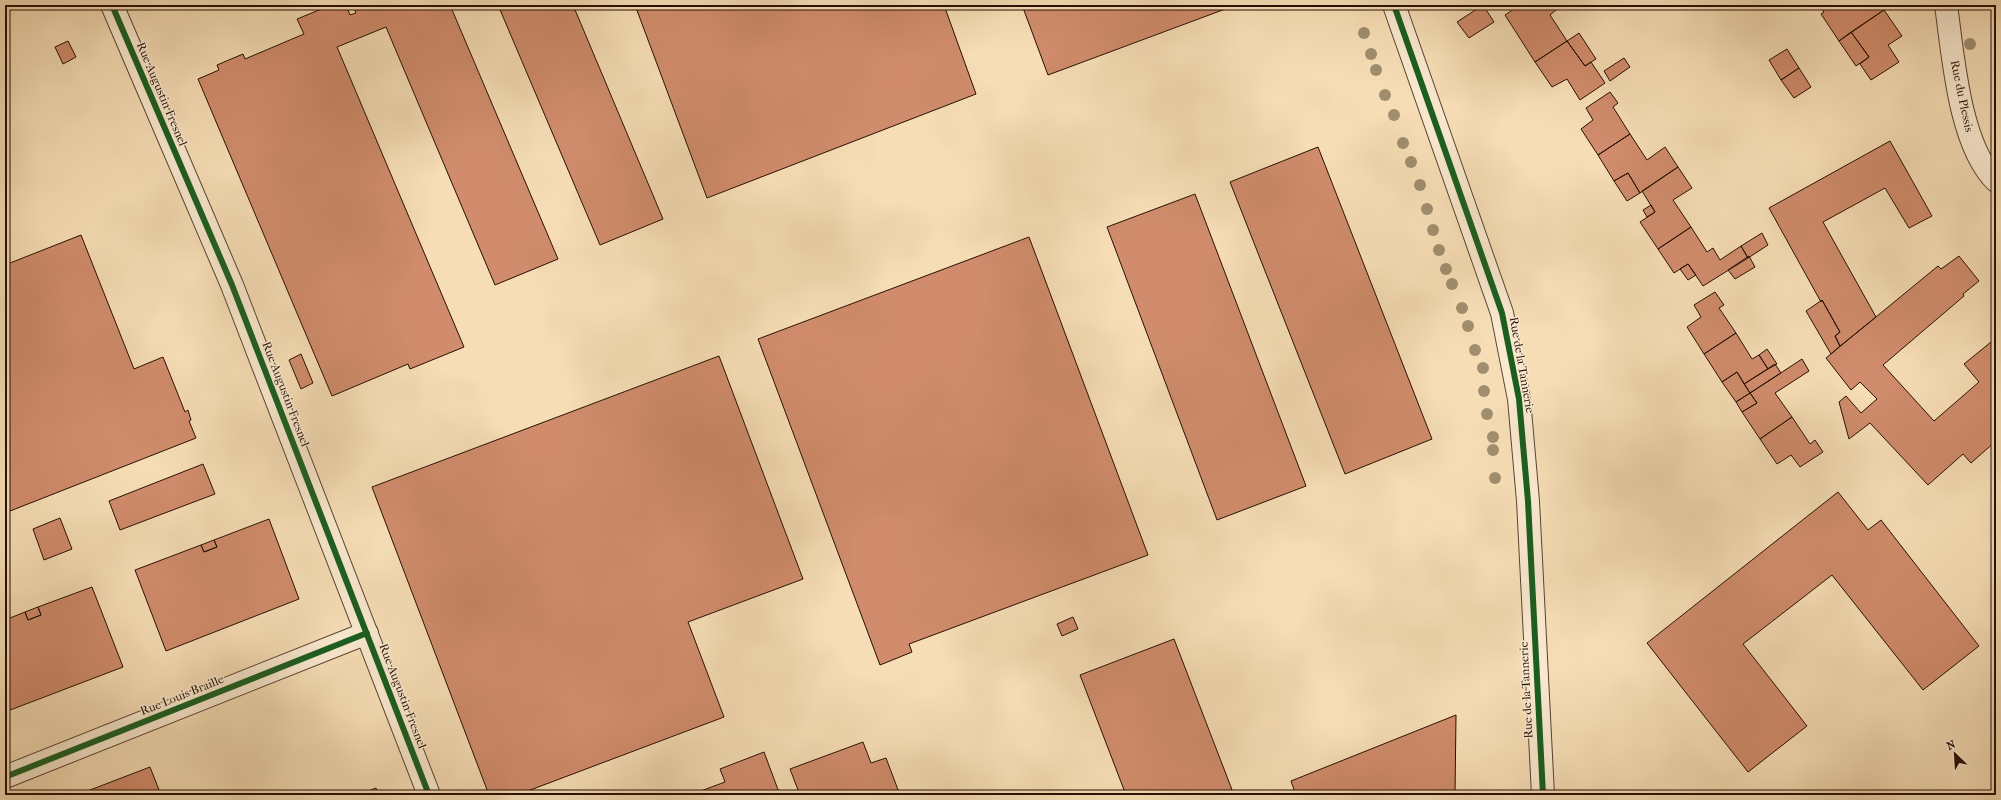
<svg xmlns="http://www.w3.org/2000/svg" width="2001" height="800" viewBox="0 0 2001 800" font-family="'IM FELL French Canon',serif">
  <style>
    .building { fill: #d08c6c; stroke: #270f03 }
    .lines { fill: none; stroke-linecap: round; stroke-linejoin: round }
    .minor-casing { stroke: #5b4230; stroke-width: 24 }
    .tertiary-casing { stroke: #5b4230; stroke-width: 24 }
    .minor { stroke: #f9e9cf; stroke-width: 22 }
    .tertiary { stroke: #f9e9cf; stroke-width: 22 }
    .cycleway-casing { stroke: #f9e9cf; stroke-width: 8 }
    .cycleway { stroke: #1b5e20; stroke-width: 6 }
    .tree { fill: #a08e6e }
    .labels { text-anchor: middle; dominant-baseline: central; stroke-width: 3; stroke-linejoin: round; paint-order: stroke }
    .street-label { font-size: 12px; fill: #270f03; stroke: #f9e9cf }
  </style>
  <rect width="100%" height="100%" fill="#f6ddb5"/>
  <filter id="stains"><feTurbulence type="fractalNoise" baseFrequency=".005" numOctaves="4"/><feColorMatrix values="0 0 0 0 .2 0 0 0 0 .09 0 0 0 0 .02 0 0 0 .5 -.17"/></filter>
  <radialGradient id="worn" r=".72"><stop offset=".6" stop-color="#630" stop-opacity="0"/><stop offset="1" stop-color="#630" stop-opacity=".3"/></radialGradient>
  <path class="building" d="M331 5H346L350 15 356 13 353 5H450L558 259 495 285 386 27 337 47 464 347 410 369 408 364 332 396 198 79 219 70 217 65 243 54 245 59 304 34 297 19Z
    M498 5H573L663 219 600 245Z
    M635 5H944L976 94 707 198Z
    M1022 5H1236L1048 75Z
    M1483 5 1494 22 1469 38 1457 22Z
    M1520 5H1553L1556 10 1550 15 1567 41 1535 62 1505 15Z
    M1819 5H1881L1884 10 1839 41 1821 14 1824 12Z
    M1884 10 1902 36 1888 45 1899 62 1871 80 1860 64 1869 57 1851 32Z
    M1851 32 1869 57 1856 66 1839 41Z
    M1579 33 1596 59 1585 66 1567 41Z
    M68 41 76 57 63 64 55 47Z
    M1567 41 1585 66 1591 62 1605 83 1580 100 1567 79 1552 87 1535 62Z
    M1787 49 1799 68 1781 80 1769 60Z
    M1624 58 1630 67 1610 81 1604 71Z
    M1799 68 1811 87 1794 98 1781 80Z
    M1610 92 1618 103 1613 107 1630 134 1598 155 1581 129 1593 120 1586 108Z
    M1630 134 1647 160 1665 147 1678 167 1640 193 1628 173 1614 181 1598 155Z
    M1890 141 1932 216 1909 228 1885 188 1823 222 1876 317 1840 346 1835 336 1840 332 1822 300 1821 302 1769 208Z
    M1318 147 1432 439 1345 474 1230 182Z
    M1678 167 1692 188 1673 200 1691 227 1658 249 1640 222 1655 212 1642 191Z
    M1628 173 1640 193 1627 201 1614 181Z
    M1195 194 1306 486 1217 520 1107 227Z
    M1651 205 1655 212 1647 217 1643 210Z
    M1691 227 1707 252 1713 248 1720 260 1741 246 1748 258 1703 286 1688 264 1674 273 1658 249Z
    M1762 233 1768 245 1748 258 1741 246Z
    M81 235 134 369 163 357 185 412 188 410 191 420 189 421 196 438 5 513V265Z
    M1029 237 1148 555 909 644 912 652 880 665 758 339Z
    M1749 256 1755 267 1735 279 1728 270Z
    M1959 256 1979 281 1963 294 1964 296 1883 365 1934 421 1979 382 1964 364 1996 338V441L1971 463 1963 454 1928 485 1870 423 1849 439 1839 402 1846 396 1861 413 1877 399 1860 382 1851 390 1826 358 1938 266 1941 269Z
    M1688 264 1696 275 1688 280 1680 269Z
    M1715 292 1724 305 1719 308 1736 333 1704 354 1687 327 1701 317 1694 305Z
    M1822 300 1840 332 1835 336 1840 346 1831 354 1806 311Z
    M1736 333 1752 359 1759 355 1768 369 1744 384 1737 372 1722 382 1704 354Z
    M1767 349 1777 364 1768 369 1759 355Z
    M301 354 313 383 301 389 289 360Z
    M719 356 803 579 688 622 724 717 517 795H489L372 487Z
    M1802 359 1809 371 1775 393 1792 417 1760 439 1742 412 1757 403 1750 393Z
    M1775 364 1781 373 1750 393 1744 384Z
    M1737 372 1750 393 1736 402 1722 382Z
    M1750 393 1757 403 1742 412 1736 402Z
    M1792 417 1810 444 1815 440 1823 452 1800 467 1791 455 1777 464 1760 439Z
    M203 464 215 494 120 530 109 501Z
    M1838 492 1868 530 1881 520 1979 646 1923 690 1832 575 1743 644 1807 726 1748 772 1647 643Z
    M60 518 72 549 44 560 33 529Z
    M269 519 299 599 166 651 135 570 201 545 204 552 217 547 214 540Z
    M214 540 217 547 204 552 201 545Z
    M92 587 123 667 5 712V620L25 612 28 620 41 615 38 607Z
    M38 607 41 615 28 620 25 612Z
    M1073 617 1078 629 1062 636 1057 624Z
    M1174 639 1234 795H1126L1080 675Z
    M1456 715 1455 795H1296L1291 781Z
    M863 742 871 763 886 758 900 795H786L798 790 790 769Z
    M764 752 780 795H690L725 782 720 769Z
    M150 767 161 795H77Z
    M376 788 378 795H358Z"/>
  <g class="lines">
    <g class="minor-casing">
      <path id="minor" d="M1394 5 1502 313 1519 399 1528 501 1543 795
        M1946 5C1953 54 1959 145 1996 181
        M5 777 367 633"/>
    </g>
    <g class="tertiary-casing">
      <path id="tertiary" d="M112 5 232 285 429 795"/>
    </g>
    <use href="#minor" class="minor"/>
    <use href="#tertiary" class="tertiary"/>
    <g class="cycleway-casing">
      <path id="cycleway" d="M112 5 232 285 429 795
        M1394 5 1502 313 1519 399 1528 501 1543 795
        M5 777 367 633"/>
    </g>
    <use href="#cycleway" class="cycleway"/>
  </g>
  <g class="tree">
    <circle cx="1364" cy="33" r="6"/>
    <circle cx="1970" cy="44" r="6"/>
    <circle cx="1371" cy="54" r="6"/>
    <circle cx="1376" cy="70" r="6"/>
    <circle cx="1385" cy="95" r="6"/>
    <circle cx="1394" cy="115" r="6"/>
    <circle cx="1403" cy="143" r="6"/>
    <circle cx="1411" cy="162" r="6"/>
    <circle cx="1420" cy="185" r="6"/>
    <circle cx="1427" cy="209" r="6"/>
    <circle cx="1433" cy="230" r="6"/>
    <circle cx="1439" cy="250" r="6"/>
    <circle cx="1446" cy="269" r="6"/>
    <circle cx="1452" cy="284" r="6"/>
    <circle cx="1462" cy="308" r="6"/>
    <circle cx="1468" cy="326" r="6"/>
    <circle cx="1475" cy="350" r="6"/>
    <circle cx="1483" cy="368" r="6"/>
    <circle cx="1484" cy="391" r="6"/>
    <circle cx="1487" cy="414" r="6"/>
    <circle cx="1493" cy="437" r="6"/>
    <circle cx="1493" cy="450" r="6"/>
    <circle cx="1495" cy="478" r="6"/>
  </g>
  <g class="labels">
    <g class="street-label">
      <text transform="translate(162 94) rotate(67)">Rue Augustin Fresnel</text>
      <text transform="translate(1962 96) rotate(78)">Rue du Plessis</text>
      <text transform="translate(1522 365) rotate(80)">Rue de la Tannerie</text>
      <text transform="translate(286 394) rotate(69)">Rue Augustin Fresnel</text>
      <text transform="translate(1526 690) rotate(-93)">Rue de la Tannerie</text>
      <text transform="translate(182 695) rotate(-22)">Rue Louis Braille</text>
      <text transform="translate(403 696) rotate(69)">Rue Augustin Fresnel</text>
    </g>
  </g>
  <rect width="2001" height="800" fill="none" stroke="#f6ddb5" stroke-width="20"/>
  <rect x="6" y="6" width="1989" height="788" fill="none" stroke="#270f03" stroke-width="2"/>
  <rect x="10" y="10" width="1981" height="780" fill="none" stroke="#270f03"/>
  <g transform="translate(1955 754) rotate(335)" stroke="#f9e9cf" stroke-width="3" paint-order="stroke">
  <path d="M0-3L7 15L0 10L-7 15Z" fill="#270f03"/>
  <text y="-6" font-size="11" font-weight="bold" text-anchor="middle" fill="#270f03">N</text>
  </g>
  <rect width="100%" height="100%" filter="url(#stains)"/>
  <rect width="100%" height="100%" fill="url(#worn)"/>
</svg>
